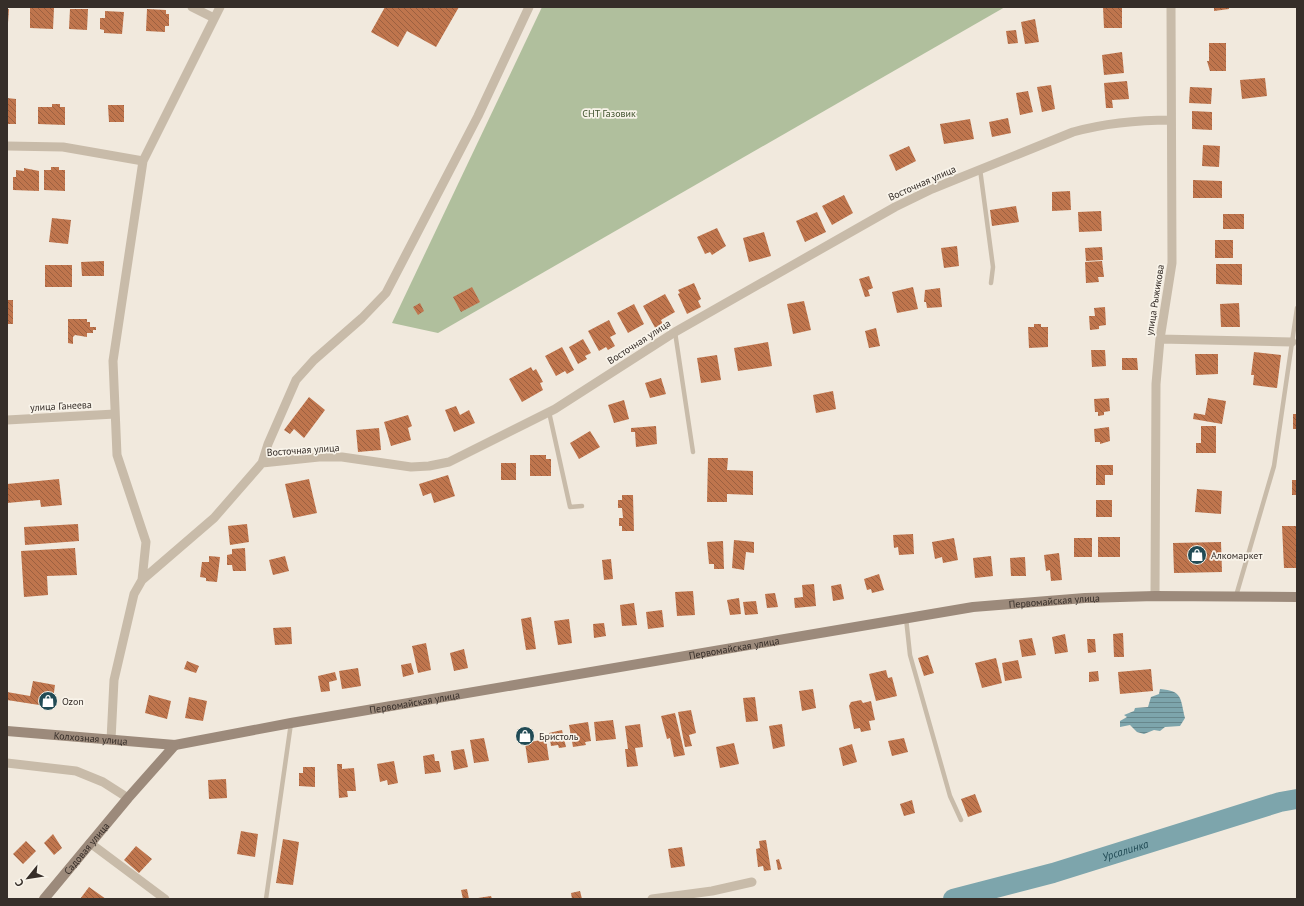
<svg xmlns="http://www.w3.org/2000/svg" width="1304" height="906" viewBox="0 0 1304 906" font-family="'PT Sans',sans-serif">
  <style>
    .green { fill: #b0bf9d }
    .water { fill: url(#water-rules) }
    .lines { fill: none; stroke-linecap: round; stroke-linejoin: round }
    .river { stroke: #7da5ac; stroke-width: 20 }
    .building { fill: url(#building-back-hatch) }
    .lane { stroke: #c8bba9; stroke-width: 4.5 }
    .street { stroke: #c8bba9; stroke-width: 9 }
    .secondary { stroke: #9c8a7b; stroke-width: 10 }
    .labels { text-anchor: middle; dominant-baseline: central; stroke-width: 3.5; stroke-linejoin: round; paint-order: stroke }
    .park-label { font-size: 10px; fill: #41522e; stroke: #f8f3e9 }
    .street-label { font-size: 10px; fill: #362e29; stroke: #f8f3e9 }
    .poi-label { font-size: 10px; fill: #362e29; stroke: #f8f3e9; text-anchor: start }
    .water-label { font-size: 11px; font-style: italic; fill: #214b55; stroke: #f8f3e9 }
  </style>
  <defs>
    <pattern id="water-rules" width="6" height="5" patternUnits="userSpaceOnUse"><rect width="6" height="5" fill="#7da5ac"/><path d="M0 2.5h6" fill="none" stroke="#67878c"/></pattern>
    <pattern id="building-back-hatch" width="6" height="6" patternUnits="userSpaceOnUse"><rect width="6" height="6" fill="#bf754d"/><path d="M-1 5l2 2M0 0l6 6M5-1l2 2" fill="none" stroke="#9c6040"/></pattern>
  </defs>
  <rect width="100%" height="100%" fill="#f1e9dd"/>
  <path class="green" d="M542 7H1005L438 333 392 323Z"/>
  <path class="water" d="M1160 689C1183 691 1180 698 1185 718L1180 726 1165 727 1160 731 1154 730 1144 734 1137 732 1130 725 1120 727V721L1127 717 1124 715 1134 711 1135 708 1148 707 1151 697 1159 694Z"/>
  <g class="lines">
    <path class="river" id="s1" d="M953 899 1053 873 1280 802 1297 799"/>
  </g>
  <path class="building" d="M30 7 54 8 53 29 30 28Z
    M385 7H459L436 47 407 31 398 47 371 32Z
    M1103 7H1122V28H1104Z
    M1214 7H1229V9L1214 11Z
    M7 9H9L8 23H7Z
    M70 9H88L87 30 69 29Z
    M147 9 166 10V14H169V26H165V32L146 31Z
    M105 11 124 12 122 34 104 33V30L100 29V18H105Z
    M1035 19 1039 42 1025 44 1021 22Z
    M1016 30 1018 43 1008 44 1006 31Z
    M1209 43H1226V71H1210L1207 61H1209Z
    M1122 52 1124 73 1104 75 1102 55Z
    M1265 78 1267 96 1242 99 1240 80Z
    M1127 81 1129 99 1112 100 1113 108H1106L1104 83Z
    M1051 85 1055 109 1042 112 1037 87Z
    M1190 87 1212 88 1211 104 1189 103Z
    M1028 91 1033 112 1020 115 1016 93Z
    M7 98 16 99V124H7Z
    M52 104H60V107H65V125L38 124V107H52Z
    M108 105H124V122H109Z
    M1192 111 1212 112V130L1192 129Z
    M1008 118 1011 133 992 137 989 122Z
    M970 119 974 139 944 144 940 124Z
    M1203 145 1220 146 1219 167 1202 166Z
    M909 146 916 161 896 171 889 155Z
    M51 167H59V170H65V191L44 190V170H51Z
    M24 168 39 171V191L13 190V177H16V170L24 171Z
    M1193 180 1222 181V198H1193Z
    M1070 191 1071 210 1052 211V192Z
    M844 195 853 213 832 225 822 206Z
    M1016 206 1019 222 992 226 990 210Z
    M1101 211 1102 231 1079 232 1078 212Z
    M817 212 826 232 805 242 796 221Z
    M1223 214H1244V229H1223Z
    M52 218 71 220 68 244 49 242Z
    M717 228 726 246 712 255 710 252 705 254 697 237Z
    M764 232 771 256 749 262 743 238Z
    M1215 240H1233V258H1215Z
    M957 246 959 266 944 268 941 248Z
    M1102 247 1103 260 1086 261 1085 248Z
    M104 261V276H82L81 262Z
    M1102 261 1104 277H1098L1099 282 1086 283 1085 262Z
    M1216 264H1242V285L1216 284Z
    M45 265H72V287H45Z
    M869 276 873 288 868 290 870 296 865 297 859 279Z
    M694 283 701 299 698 301 701 307 687 314 678 294 680 293 678 290Z
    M472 287 480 302 461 312 453 297Z
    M913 287 918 309 897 313 892 292Z
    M940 288 942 307 927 308 926 302H924L925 290Z
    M665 294 675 312 661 320 665 329 658 333 643 306Z
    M7 300H13V324H7Z
    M804 301 811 330 793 334 787 304Z
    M420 303 424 311 418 315 413 307Z
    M1239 303 1240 327H1221L1220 304Z
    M634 304 644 324 628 333 617 313Z
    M1105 307 1106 325 1099 326V329L1090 330 1089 316H1095L1094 308Z
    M68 319H87V322H90V327H96V330H93V333H87V337L75 335 73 337V344L68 343Z
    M609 320 616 334 610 337 615 346 608 350 606 347 599 351 588 331Z
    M1034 324H1041V327H1048V347L1029 348 1028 327H1034Z
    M876 328 880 346 869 348 865 331Z
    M583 339 591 353 585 356 587 359 578 364 569 347Z
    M768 342 772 366 738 371 734 348Z
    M562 347 574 370 567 374 565 371 556 376 545 356Z
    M1091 350H1105L1106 366 1092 367Z
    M1254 352 1281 355 1277 388 1253 385 1254 375H1251Z
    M1195 354H1218V374L1196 375Z
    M717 355 721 380 701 383 697 358Z
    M1122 358H1137L1138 370H1122Z
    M531 367 533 371 536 369 543 382 540 383 543 390 522 402 509 379Z
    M661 378 666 394 650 398 645 383Z
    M833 391 836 409 816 413 813 395Z
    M309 397 325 410 304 438 294 429 290 434 284 430Z
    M1109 398 1110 411 1104 412V415L1098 416V412H1095L1094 399Z
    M1208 398 1226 401 1222 424 1193 419 1194 413 1205 415Z
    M624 400 629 419 614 423 608 405Z
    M456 406 460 415 469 410 475 423 454 432 445 410Z
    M1293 414H1297V429H1293Z
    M408 415 412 426 408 428 411 440 391 446 384 422Z
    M656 426 657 444 636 447 635 432H631V428Z
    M1201 426H1216V453H1196V443H1201Z
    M1109 427 1110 441 1100 444V442H1095L1094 429Z
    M379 428 381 450 358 452 356 430Z
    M590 431 600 447 579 459 570 443Z
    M530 455H546V459H551V476H530Z
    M708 458H728L727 470 753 471V495L727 494V502H707Z
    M501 463H516V480H501Z
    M1096 465H1113V475H1105V485H1096Z
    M448 475 455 496 434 503 431 493 423 496 419 484Z
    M59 479 62 505 41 507 40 500 7 503V484Z
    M309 479 317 513 293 518 285 484Z
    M1292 480H1297V495H1292Z
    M1197 489 1222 491 1221 514 1195 512Z
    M622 495H633L634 531H622V526H619V518H623L622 508H618V500H622Z
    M1096 500H1112V517H1096Z
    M78 524 79 541 25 545 24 527Z
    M247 524 249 542 230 545 228 526Z
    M1282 526H1297V568H1284Z
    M913 534 914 554 899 555 898 547 894 548 893 535Z
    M1098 537H1120V557H1098Z
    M954 538 958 560 943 563 942 557 935 559 932 542Z
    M1074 538H1092V557H1074Z
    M734 540 754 542V553L746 552 744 570 732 568Z
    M723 541 724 569H714V564H709L707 542Z
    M1221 542 1222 572 1174 573 1173 543Z
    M75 548 77 575 47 576 48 595 24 597 21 551Z
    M245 548 246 571H233L232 565H227V555L232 554V549Z
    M1059 553 1062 580 1051 581 1050 570 1046 571 1044 555Z
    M209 556 220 557 217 582 206 581V578L200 577 202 562H209Z
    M285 556 289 571 273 575 269 560Z
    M991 556 993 576 975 578 973 558Z
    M1025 557 1026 576H1011L1010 558Z
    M611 559 613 579 604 580 602 560Z
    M879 574 884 590 872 593 871 589 867 590 864 579Z
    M814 584 816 606 795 608 794 598 803 597 802 585Z
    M841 584 844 599 833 601 831 586Z
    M693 591 695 615 677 616 675 592Z
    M775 593 778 607 767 608 765 594Z
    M739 598 741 614 730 615 727 600Z
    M756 601 758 614 745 615 743 602Z
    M634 603 637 625 622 626 620 605Z
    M662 610 664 627 648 629 646 612Z
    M531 617 536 649 526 650 521 619Z
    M569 619 572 643 558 645 554 621Z
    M604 623 606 636 594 638 593 624Z
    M291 627 292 644 275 645 273 628Z
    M1123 633 1124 657H1114L1113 634Z
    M1065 634 1068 652 1055 654 1052 637Z
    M1032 638 1036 655 1022 657 1019 640Z
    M1087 639H1095L1096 652 1088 653Z
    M426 643 431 670 418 673 412 646Z
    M464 649 468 668 454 671 450 653Z
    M928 655 934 673 924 676 918 658Z
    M996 658 1002 683 982 688 975 663Z
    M1018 660 1022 678 1005 681 1002 663Z
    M187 661 199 666 196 673 184 669Z
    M411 663 414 674 403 677 401 665Z
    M358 668 361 686 342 689 339 671Z
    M1151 669 1153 691 1120 694 1118 672Z
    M886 670 888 678 892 677 897 696 876 701 869 674Z
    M1098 671 1099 681 1089 682V672Z
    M335 672 337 680 329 682 330 691 321 692 318 676Z
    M33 681 55 685 52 707 7 700V692L30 696Z
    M813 689 816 708 802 711 799 691Z
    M149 695 171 701 167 719 145 713Z
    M189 697 207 701 203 721 185 718Z
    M755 697 758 721 746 722 743 698Z
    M861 700 863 703 871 701 875 720 869 721 871 730 861 732 860 728 854 729 849 706 851 702Z
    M691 710 696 733 689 735 692 746 685 747 678 712Z
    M675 713 685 755 674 757 670 738 667 739 661 716Z
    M613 720 616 739 596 741 594 722Z
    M588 722 591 741 585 742 586 745 573 747 569 725Z
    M640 724 643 747 635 748 638 766 627 767 625 749H628L625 726Z
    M782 724 785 746 773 749 769 726Z
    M562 730 566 747 559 748 558 745 551 746 549 733Z
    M484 738 489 761 474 763 470 740Z
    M904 738 908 752 892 756 888 741Z
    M546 739 549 760 528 763 525 743Z
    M734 743 739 764 720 768 716 747Z
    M852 744 857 762 843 766 839 748Z
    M464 749 468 767 454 770 451 751Z
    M434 754 435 761H439L441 772 425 774 423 756Z
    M394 761 398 783 388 785 387 780 380 782 377 764Z
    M337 764H342V769L354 768 356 791H347L348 797 339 798Z
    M303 767H315V787L299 786V773H303Z
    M226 779 227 798 209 799 208 780Z
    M975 794 982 812 968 817 961 799Z
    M912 800 915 813 904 816 900 804Z
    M241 831 258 834 255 857 237 854Z
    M53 834 62 848 54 855 44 843Z
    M283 839 299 842 293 885 276 883Z
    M766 840 771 870 764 871 763 866 758 867 756 849 760 848 759 841Z
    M26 841 36 851 23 864 13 854Z
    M136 846 152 859 139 873 124 860Z
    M682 847 685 866 671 868 668 849Z
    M779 859 782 869 778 870 776 860Z
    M89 887 106 899H80Z
    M467 889 469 899H463L461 890Z
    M580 891 582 899H572L571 893Z
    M491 896 492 899H478V898Z"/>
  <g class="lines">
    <path class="lane" d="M980 169 993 267 991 283
      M675 332 693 452
      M549 412 570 507 582 506
      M1236 596 1274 466 1297 308
      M906 618 910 655 950 796 961 820
      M266 899 291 723"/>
    <path class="street" d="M192 7 214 18
      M7 146 63 147 143 161
      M1160 339 1292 342
      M7 420 115 414
      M262 463 268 444 296 380 314 360 362 318 386 293 478 116 529 7
      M142 580 214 518 262 463 319 457H342L411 467 429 466 449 462 555 409 675 332 895 207 932 189 1073 132C1106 123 1137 120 1171 120
      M1155 596 1156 384 1160 339 1172 263 1171 7
      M111 740 114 680 134 594 142 580 146 542 117 455 113 361 143 161 220 7
      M7 763 76 771 103 782 128 798
      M90 843 165 899
      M652 899 712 891 752 882"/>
    <g class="secondary">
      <path id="s2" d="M7 731 175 745 291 723 973 607 1085 598 1155 596 1297 597"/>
      <path id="s3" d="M44 899 128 798 175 745"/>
    </g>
  </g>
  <defs>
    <g id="shop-disc" transform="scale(1)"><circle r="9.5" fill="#214b55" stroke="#f8f3e9"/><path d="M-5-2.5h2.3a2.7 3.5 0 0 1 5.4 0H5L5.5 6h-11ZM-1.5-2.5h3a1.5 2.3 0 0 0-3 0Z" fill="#fff"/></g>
  </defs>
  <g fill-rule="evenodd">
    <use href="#shop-disc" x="1197" y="555"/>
    <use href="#shop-disc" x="48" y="701"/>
    <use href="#shop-disc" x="525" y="736"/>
  </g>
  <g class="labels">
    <g class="park-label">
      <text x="609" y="113">СНТ Газовик</text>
    </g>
    <g class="street-label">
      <text transform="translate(922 183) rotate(-24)">Восточная улица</text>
      <text transform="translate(1155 300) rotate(-81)">улица Рыжикова</text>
      <text transform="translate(639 342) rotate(-33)">Восточная улица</text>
      <text transform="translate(61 406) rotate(-3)">улица Ганеева</text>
      <text transform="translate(303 450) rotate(-4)">Восточная улица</text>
      <text stroke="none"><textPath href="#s2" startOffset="1060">Первомайская улица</textPath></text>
      <text stroke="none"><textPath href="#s2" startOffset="736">Первомайская улица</textPath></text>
      <text stroke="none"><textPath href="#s2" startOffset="412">Первомайская улица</textPath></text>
      <text stroke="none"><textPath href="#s2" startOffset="84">Колхозная улица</textPath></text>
      <text stroke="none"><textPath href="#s3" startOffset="66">Садовая улица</textPath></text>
    </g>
    <g class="poi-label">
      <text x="1211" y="555">Алкомаркет</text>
      <text x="62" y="701">Ozon</text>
      <text x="539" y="736">Бристоль</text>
    </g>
    <g class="water-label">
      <text stroke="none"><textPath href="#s1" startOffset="179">Урсалинка</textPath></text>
    </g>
  </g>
  <rect width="1304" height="906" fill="none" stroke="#362e29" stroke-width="16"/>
  <g transform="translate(28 878) rotate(240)" stroke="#f8f3e9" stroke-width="3" paint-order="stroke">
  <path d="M0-3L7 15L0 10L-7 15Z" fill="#362e29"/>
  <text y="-6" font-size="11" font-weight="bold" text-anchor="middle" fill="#362e29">С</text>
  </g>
</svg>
